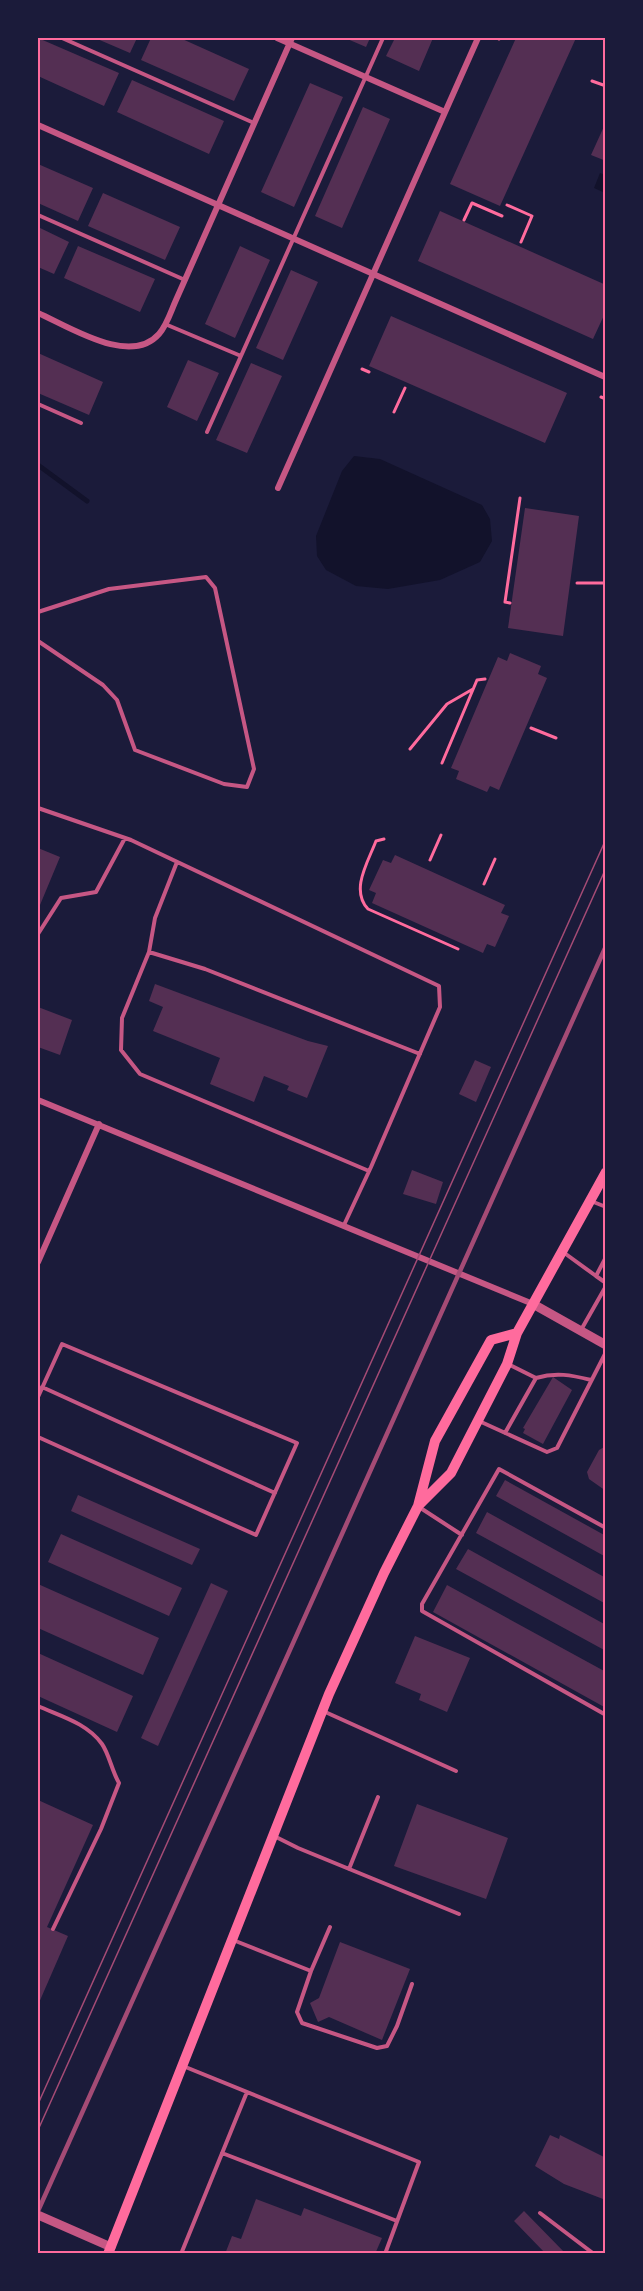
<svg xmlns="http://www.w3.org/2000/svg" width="643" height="2291" viewBox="0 0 643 2291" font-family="Raleway,sans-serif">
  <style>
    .water { fill: #12122b }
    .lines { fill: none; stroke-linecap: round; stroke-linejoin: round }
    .stream { stroke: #12122b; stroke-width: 5 }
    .building { fill: #542f53 }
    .path { stroke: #ff6b9d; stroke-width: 3 }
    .service { stroke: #c65784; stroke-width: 4 }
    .minor { stroke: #c65784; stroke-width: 6 }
    .tertiary { stroke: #c65784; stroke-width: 9 }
    .secondary { stroke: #ff6b9d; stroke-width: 10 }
    .tram { stroke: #a44b75; stroke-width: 1.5 }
    .rail { stroke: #a44b75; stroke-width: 4.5 }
    .neatline { fill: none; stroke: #ff6b9d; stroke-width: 2 }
  </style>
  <rect width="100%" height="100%" fill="#1b1b3a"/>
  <path class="water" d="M600 173 605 175V193L594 188Z
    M354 456 380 459 482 505 490 519 492 541 480 562 440 580 388 589 356 586 326 570 317 556 316 536 342 471Z"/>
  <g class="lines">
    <path class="stream" d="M38 465 87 501"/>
  </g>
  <path class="building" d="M38 38 119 73 104 106 38 76Z
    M95 38H137L130 53Z
    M151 38H180L249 69 234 101 141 60Z
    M345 38H370L366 47Z
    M395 38H433L419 71 386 56Z
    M516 38H576L500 206 450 184Z
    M132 80 224 121 209 154 117 112Z
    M310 83 343 97 294 207 261 192Z
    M363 107 390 119 342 228 315 216Z
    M606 122V161L591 155Z
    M38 164 93 188 78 221 38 203Z
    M103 193 180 227 165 260 88 226Z
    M440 211 606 285V311L593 339 418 261Z
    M38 227 69 242 54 274 38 267Z
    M78 246 155 279 140 312 64 278Z
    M240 246 270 260 235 338 205 324Z
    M291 270 318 282 283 360 256 348Z
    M391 316 567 393 545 443 369 366Z
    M38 353 103 382 89 415 38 393Z
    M188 360 219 373 197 421 167 407Z
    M251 363 282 376 247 453 216 440Z
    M525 508 579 516 563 636 508 628Z
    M510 653 541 666 538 674 547 678 499 790 490 786 487 792 456 779 459 771 451 768 498 657 507 661Z
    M38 848 60 857 40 905 38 904Z
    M395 855 505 905 501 913 509 916 495 947 487 944 483 953 372 903 376 893 369 890 383 860 391 863Z
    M155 984 308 1041 328 1046 307 1098 287 1090 289 1086 264 1076 254 1102 210 1084 220 1058 153 1031 163 1007 149 1001Z
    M38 1007 72 1020 60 1055 38 1047Z
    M475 1060 491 1067 476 1102 459 1094Z
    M412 1170 443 1182 436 1204 403 1194Z
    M553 1377 572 1390 543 1444 523 1433 525 1429 523 1428Z
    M606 1446V1491L589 1479 587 1472 599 1450Z
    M505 1480 606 1536V1557L496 1496Z
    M78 1495 200 1549 192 1565 71 1511Z
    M487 1512 606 1578V1604L476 1533Z
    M61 1534 182 1588 169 1616 48 1562Z
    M468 1549 606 1625V1651L456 1569Z
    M211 1583 228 1591 158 1746 141 1738Z
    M38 1584 159 1638 143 1675 38 1628Z
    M447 1585 606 1672V1708L433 1612Z
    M415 1636 470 1658 447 1712 419 1700 421 1694 395 1683Z
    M38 1653 133 1696 117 1732 38 1696Z
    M38 1800 93 1825 47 1927 68 1936 38 2005Z
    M417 1804 508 1838 486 1899 394 1866Z
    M340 1942 410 1969 382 2040 329 2017 318 2022 310 2003 319 1998Z
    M550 2135 559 2139 560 2135 606 2158V2202L603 2199 564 2184 535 2166Z
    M256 2199 301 2216 304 2208 382 2238 375 2254H225L232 2236 241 2239Z
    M524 2211 566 2254H546L514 2221Z"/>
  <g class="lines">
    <path class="path" d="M499 39V38
      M592 81 606 86
      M507 205 532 216 521 242
      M464 220 472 203 502 216
      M362 369 369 372
      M601 397 606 399
      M394 412 405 388
      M577 583H605
      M510 603 505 602 520 498
      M531 728 556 738
      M410 749 447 704 473 689
      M442 763 477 680 485 679
      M384 839 376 841C368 862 350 890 368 909L458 949
      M430 860 441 835
      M484 884 495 859"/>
    <path class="service" d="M62 38 254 123
      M38 215 185 280
      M165 324 241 356
      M38 404 81 423
      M207 432 383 38
      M38 612 109 589 206 577 215 588 254 769 247 787 224 784 135 750 117 700 103 685 38 641
      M38 808 131 840 439 986 440 1007 371 1167 344 1225
      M38 934 61 898 96 892 125 838
      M149 952 155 918 177 862
      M369 1171 140 1074 121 1050 122 1018 149 952 205 969 420 1054
      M591 1201 606 1207
      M563 1252 596 1276
      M606 1257 596 1276 606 1283
      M581 1330 606 1286
      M508 1364 536 1378
      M42 1387 275 1493
      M38 1397 62 1344 297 1443 256 1535 38 1437
      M479 1421 547 1452 557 1448 606 1352
      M505 1433 536 1378C556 1372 571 1375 591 1380
      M419 1507 462 1535
      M606 1528 499 1469 422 1604V1611L606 1715
      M38 1706C60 1716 87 1723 102 1744 109 1754 112 1771 119 1783L101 1829 53 1929
      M323 1711 456 1771
      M274 1836 298 1848 459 1914
      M349 1869 378 1797
      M233 1940 311 1971 297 2012 302 2023 377 2048 387 2046 397 2026 412 1984
      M311 1971 330 1927
      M183 2066 419 2162 385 2254
      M222 2153 397 2221
      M540 2213 594 2254
      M181 2254 247 2092"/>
    <path class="minor" d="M277 38 445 112
      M38 125 605 377
      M38 313C68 326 130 367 159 334 167 325 171 311 176 300L292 38
      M278 488 478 38
      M38 1100 533 1304
      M38 1262 99 1124"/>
    <path class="tertiary" d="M533 1304 606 1345
      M38 2215 111 2247"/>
    <path class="secondary" d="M418 1506 451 1473 507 1364 517 1333 606 1172
      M108 2254 329 1694 384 1573 418 1506 435 1441 491 1340 517 1333"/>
    <path class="tram" d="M38 2104 606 839
      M38 2130 606 868"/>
    <path class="rail" d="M38 2211 606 946"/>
  </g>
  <rect width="643" height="2291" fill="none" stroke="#1b1b3a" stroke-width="78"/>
  <rect x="39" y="39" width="565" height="2213" class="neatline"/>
</svg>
